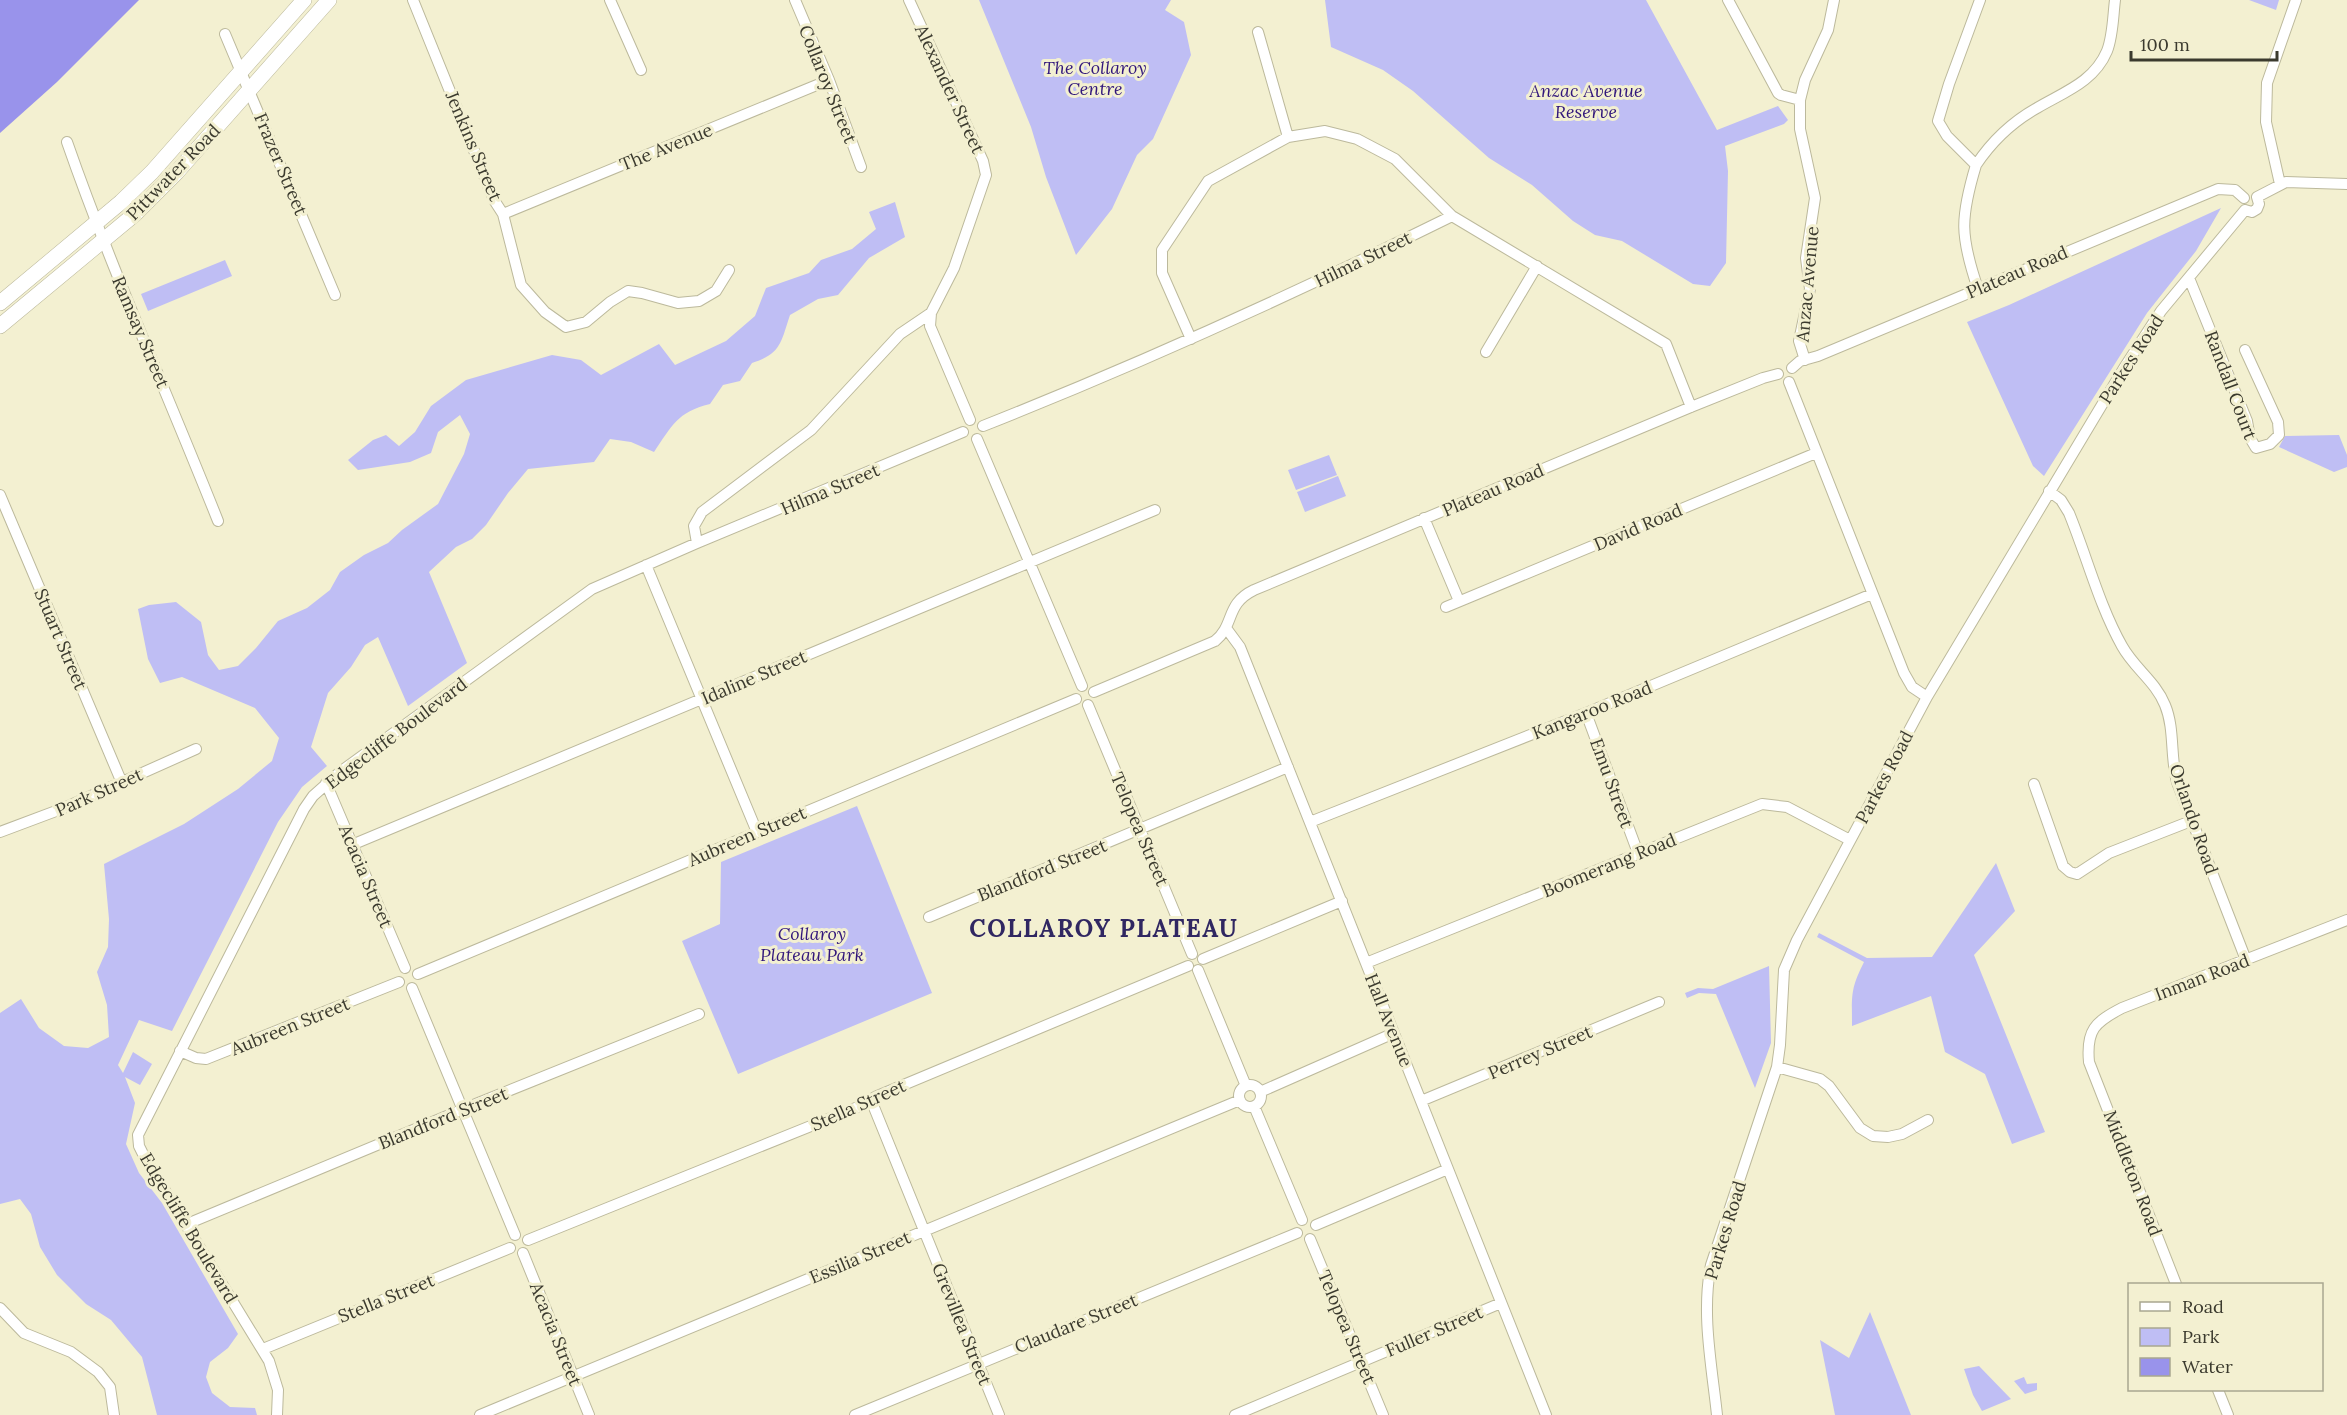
<svg xmlns="http://www.w3.org/2000/svg" width="2347" height="1415" viewBox="0 0 2347 1415" font-family="Lora,serif">
  <style>
    .green { fill: #bfbef4 }
    .water { fill: #9993eb }
    .lines { fill: none; stroke-linecap: round; stroke-linejoin: round }
    .minor-casing { stroke: #bcb99c; stroke-width: 12 }
    .highway-casing { stroke: #bcb99c; stroke-width: 16 }
    .minor { stroke: #fff; stroke-width: 10 }
    .highway { stroke: #fff; stroke-width: 15 }
    .labels { text-anchor: middle; dominant-baseline: central; stroke-width: 6; stroke-linejoin: round; paint-order: stroke }
    .park-label { font-size: 18px; font-style: italic; fill: #31167b; stroke: #f3f0d1 }
    .street-label { font-size: 18px; fill: #3b3a2e; stroke: #f3f0d1 }
    .district-label { font-size: 24px; font-weight: bold; letter-spacing: 1.5px; fill: #302762; stroke: #f3f0d1 }
  </style>
  <rect width="100%" height="100%" fill="#f3f0d1"/>
  <path class="green" d="M979 0H1171L1165 10 1184 22 1191 55 1153 139 1137 155 1112 209 1076 255 1046 177 1031 127Z
    M1325 0H1646L1717 130 1778 106 1788 120 1784 124 1725 146 1728 171 1726 263 1710 286 1693 284 1622 241 1595 235 1573 221 1532 185 1489 158 1413 91 1383 70 1331 47Z
    M2249 0H2279L2276 10Z
    M895 202 905 237 869 258 838 295 818 299 790 315C781 342 781 354 752 363L740 381 723 385 710 404C677 412 672 426 654 452L631 442 610 439 594 462 528 469 508 493 486 525 472 539 456 547 429 572 467 663 408 706 378 637 365 645 351 667 328 693 311 747 327 766 302 787 278 822 172 1031 139 1020 118 1065 123 1073 133 1052 152 1064 140 1085 125 1077 135 1103 126 1144 139 1173 162 1203 238 1334 228 1348 210 1362 206 1377 212 1393 230 1407 255 1408 257 1415H157L142 1357 111 1320 86 1304 57 1275 40 1247 31 1214 20 1199 0 1204V1013L21 999 39 1028 64 1046 88 1048 109 1037 107 1005 97 972 108 947 109 919 104 864 184 824 238 789 272 761 279 738 255 708 182 677 160 683 148 659 138 609 149 605 176 602 201 622 208 655 219 670 238 666 256 648 278 621 307 608 330 590 340 572 364 555 388 543 402 530 438 504 464 454 470 434 460 415 438 432 431 453 410 462 358 470 348 460 373 440 386 435 399 446 415 432 431 406 466 380 552 355 581 360 601 375 659 344 675 365 726 341 755 316 766 288 809 273 821 260 852 249 876 229 869 212Z
    M2221 208 2196 251 2147 313 2044 476 2033 466 1967 322 2009 305Z
    M225 260 232 276 148 311 141 294Z
    M2339 435 2347 455V467L2334 472 2279 447 2285 436Z
    M1329 455 1337 475 1296 490 1288 470Z
    M1338 476 1346 496 1305 512 1297 492Z
    M857 806 932 993 738 1074 682 941 720 924 721 862Z
    M1996 863 2015 911 1974 955 2045 1132 2012 1144 1985 1074 1945 1052 1931 996 1852 1026C1852 995 1850 990 1864 962L1817 937 1819 933 1867 958 1932 957Z
    M1769 966 1771 1043 1755 1088 1716 994 1699 993 1687 998 1685 993 1698 988 1713 989Z
    M1870 1312 1911 1415H1835L1820 1340 1849 1358Z
    M1979 1366 2011 1399 1982 1411 1973 1395 1964 1369Z
    M2024 1377 2027 1384 2037 1383V1390L2025 1394 2014 1381Z"/>
  <path class="water" d="M0 0H139L57 82 0 133Z"/>
  <g class="lines">
    <g class="minor-casing">
      <path id="minor" d="M413 0 494 200 503 214 521 285 545 312 566 327 586 322 610 302 628 291 642 293 678 303 699 301 716 291 729 270
        M610 0 641 70
        M795 0 829 80 861 167
        M909 0 983 161 986 175 954 268 931 313 930 326 970 420
        M1728 0 1778 93 1781 95 1800 100
        M1258 32 1288 137
        M225 34 335 295
        M67 142C112 271 168 395 218 521
        M1976 165C1992 141 2012 122 2037 108 2064 92 2094 82 2107 51 2113 36 2113 16 2115 0
        M2280 184 2266 122 2267 83 2296 0
        M2257 197 2286 182 2347 184
        M2245 210 2252 212 2257 209 2259 204 2257 197
        M503 214 829 80
        M2189 278 2247 421 2250 438 2256 448 2270 444 2279 435 2278 422 2245 350
        M1978 289C1960 236 1960 218 1976 165L1947 136 1938 121 1949 84 1980 0
        M1191 339 1162 273V250L1208 181 1288 137 1325 131 1357 139 1395 159 1452 216
        M1486 352 1537 266
        M1805 360 1799 341 1810 289 1806 258 1815 198 1800 129V100L1805 80 1828 30 1834 0
        M1792 368 1800 361 1818 356 2218 189 2235 190 2244 198
        M1789 382 1904 673 1912 687 1927 697
        M983 426C1142 363 1298 292 1452 216L1666 344 1691 407
        M977 439 1082 686
        M2049 491 2061 500 2069 513C2087 557 2099 605 2122 646 2134 668 2156 682 2165 705 2175 729 2170 757 2177 782L2246 960
        M0 495 122 783
        M1424 518 1459 601
        M697 543 694 526 702 512 811 430 900 334 931 313
        M646 565 757 832
        M1446 607 1816 453
        M1226 628 1240 647 1546 1415
        M1094 692 1215 641C1235 625 1225 604 1254 590L1691 407 1763 378 1778 374
        M1088 705 1192 954
        M1586 713 1638 853
        M326 783 405 968
        M2034 784 2063 866 2070 872 2077 874 2109 853 2191 821
        M1310 822 1586 713 1872 594
        M0 832 64 808 196 749
        M354 844 1155 510
        M929 917 1288 767
        M1203 959 1342 901
        M1366 963 1762 804 1787 807 1850 840
        M1198 970 1246 1086
        M418 974 1076 699
        M412 988 515 1235
        M180 1051 196 1058 206 1059 399 982
        M1777 1067 1820 1079 1829 1086 1860 1128 1873 1136 1888 1137 1902 1134 1928 1120
        M1239 1096a11 11 0 1 1 22 0a11 11 0 1 1-22 0Z
        M1260 1092 1394 1033
        M871 1100 999 1415
        M1421 1101 1659 1002
        M1254 1106 1302 1220
        M187 1224 478 1103 699 1014
        M1316 1225 1448 1169
        M1310 1239 1383 1415
        M528 1240 858 1107 877 1096 1188 966
        M523 1253 589 1415
        M2176 1284 2089 1062C2086 1030 2095 1022 2122 1008L2347 920
        M0 1308 24 1333 71 1352 98 1372 110 1387 114 1415
        M263 1349 510 1248
        M2218 1390 2228 1415
        M277 1415 278 1390 269 1361 145 1158 139 1146 138 1135 304 809 313 796 340 772 592 589 697 543 963 432
        M480 1415 1240 1100
        M855 1415 1297 1233
        M1235 1415 1501 1303
        M1717 1415C1712 1367 1701 1313 1711 1265L1777 1067 1780 1045 1784 970 1797 940 1927 697 2124 368 2161 311 2245 210"/>
    </g>
    <g class="highway-casing">
      <path id="highway" d="M0 303 121 202 152 172 304 0
        M0 326 135 214 177 172 329 0"/>
    </g>
    <use href="#minor" class="minor"/>
    <use href="#highway" class="highway"/>
  </g>
  <g class="labels">
    <g class="park-label">
      <text x="1095" y="67">The Collaroy<tspan x="1095" dy="21">Centre</tspan></text>
      <text x="1586" y="90">Anzac Avenue<tspan x="1586" dy="21">Reserve</tspan></text>
      <text x="812" y="933">Collaroy<tspan x="812" dy="21">Plateau Park</tspan></text>
    </g>
    <g class="street-label">
      <text transform="translate(828 84) rotate(68)">Collaroy Street</text>
      <text transform="translate(950 89) rotate(65)">Alexander Street</text>
      <text transform="translate(474 146) rotate(67)">Jenkins Street</text>
      <text transform="translate(666 147) rotate(-22)">The Avenue</text>
      <text transform="translate(281 164) rotate(67)">Frazer Street</text>
      <text transform="translate(173 172) rotate(-46)">Pittwater Road</text>
      <text transform="translate(1363 259) rotate(-26)">Hilma Street</text>
      <text transform="translate(2017 272) rotate(-23)">Plateau Road</text>
      <text transform="translate(1807 284) rotate(-85)">Anzac Avenue</text>
      <text transform="translate(141 332) rotate(67)">Ramsay Street</text>
      <text transform="translate(2131 359) rotate(-57)">Parkes Road</text>
      <text transform="translate(2231 385) rotate(69)">Randall Court</text>
      <text transform="translate(830 489) rotate(-23)">Hilma Street</text>
      <text transform="translate(1493 490) rotate(-23)">Plateau Road</text>
      <text transform="translate(1638 527) rotate(-23)">David Road</text>
      <text transform="translate(61 639) rotate(67)">Stuart Street</text>
      <text transform="translate(754 677) rotate(-23)">Idaline Street</text>
      <text transform="translate(1592 710) rotate(-22)">Kangaroo Road</text>
      <text transform="translate(396 733) rotate(-37)">Edgecliffe Boulevard</text>
      <text transform="translate(1884 777) rotate(-62)">Parkes Road</text>
      <text transform="translate(1612 783) rotate(70)">Emu Street</text>
      <text transform="translate(99 792) rotate(-24)">Park Street</text>
      <text transform="translate(2194 819) rotate(71)">Orlando Road</text>
      <text transform="translate(1140 829) rotate(67)">Telopea Street</text>
      <text transform="translate(747 836) rotate(-23)">Aubreen Street</text>
      <text transform="translate(1609 865) rotate(-22)">Boomerang Road</text>
      <text transform="translate(1042 870) rotate(-22)">Blandford Street</text>
      <text transform="translate(366 876) rotate(67)">Acacia Street</text>
      <text transform="translate(2202 977) rotate(-21)">Inman Road</text>
      <text transform="translate(1389 1020) rotate(68)">Hall Avenue</text>
      <text transform="translate(290 1026) rotate(-22)">Aubreen Street</text>
      <text transform="translate(1540 1052) rotate(-23)">Perrey Street</text>
      <text transform="translate(858 1105) rotate(-24)">Stella Street</text>
      <text transform="translate(443 1118) rotate(-22)">Blandford Street</text>
      <text transform="translate(2133 1173) rotate(69)">Middleton Road</text>
      <text transform="translate(189 1228) rotate(59)">Edgecliffe Boulevard</text>
      <text transform="translate(1725 1230) rotate(-73)">Parkes Road</text>
      <text transform="translate(860 1257) rotate(-23)">Essilia Street</text>
      <text transform="translate(386 1298) rotate(-22)">Stella Street</text>
      <text transform="translate(1076 1323) rotate(-22)">Claudare Street</text>
      <text transform="translate(962 1324) rotate(68)">Grevillea Street</text>
      <text transform="translate(1347 1327) rotate(67)">Telopea Street</text>
      <text transform="translate(1434 1331) rotate(-23)">Fuller Street</text>
      <text transform="translate(556 1334) rotate(68)">Acacia Street</text>
    </g>
    <g class="district-label">
      <text x="1104" y="928">COLLAROY PLATEAU</text>
    </g>
  </g>
  <rect x="2128" y="1283" width="195" height="108" fill="#f3f0d1" stroke="#a9a790" stroke-width="1.5"/>
  <rect x="2140" y="1302" width="30" height="9" fill="#ffffff" stroke="#a9a790" stroke-width="1.5"/>
  <text x="2182" y="1313" font-size="18" fill="#3b3a2e">Road</text>
  <rect x="2140" y="1328" width="30" height="18" fill="#bfbef4" stroke="#a9a790" stroke-width="1.5"/>
  <text x="2182" y="1343" font-size="18" fill="#3b3a2e">Park</text>
  <rect x="2140" y="1358" width="30" height="18" fill="#9993eb" stroke="#a9a790" stroke-width="1.5"/>
  <text x="2182" y="1373" font-size="18" fill="#3b3a2e">Water</text>
  <path d="M2131 51v9h146v-9" fill="none" stroke="#3b3a2e" stroke-width="3"/>
  <text x="2140" y="51" font-size="18" fill="#3b3a2e" stroke="#f3f0d1" stroke-width="4.5" paint-order="stroke">100 m</text>
</svg>
